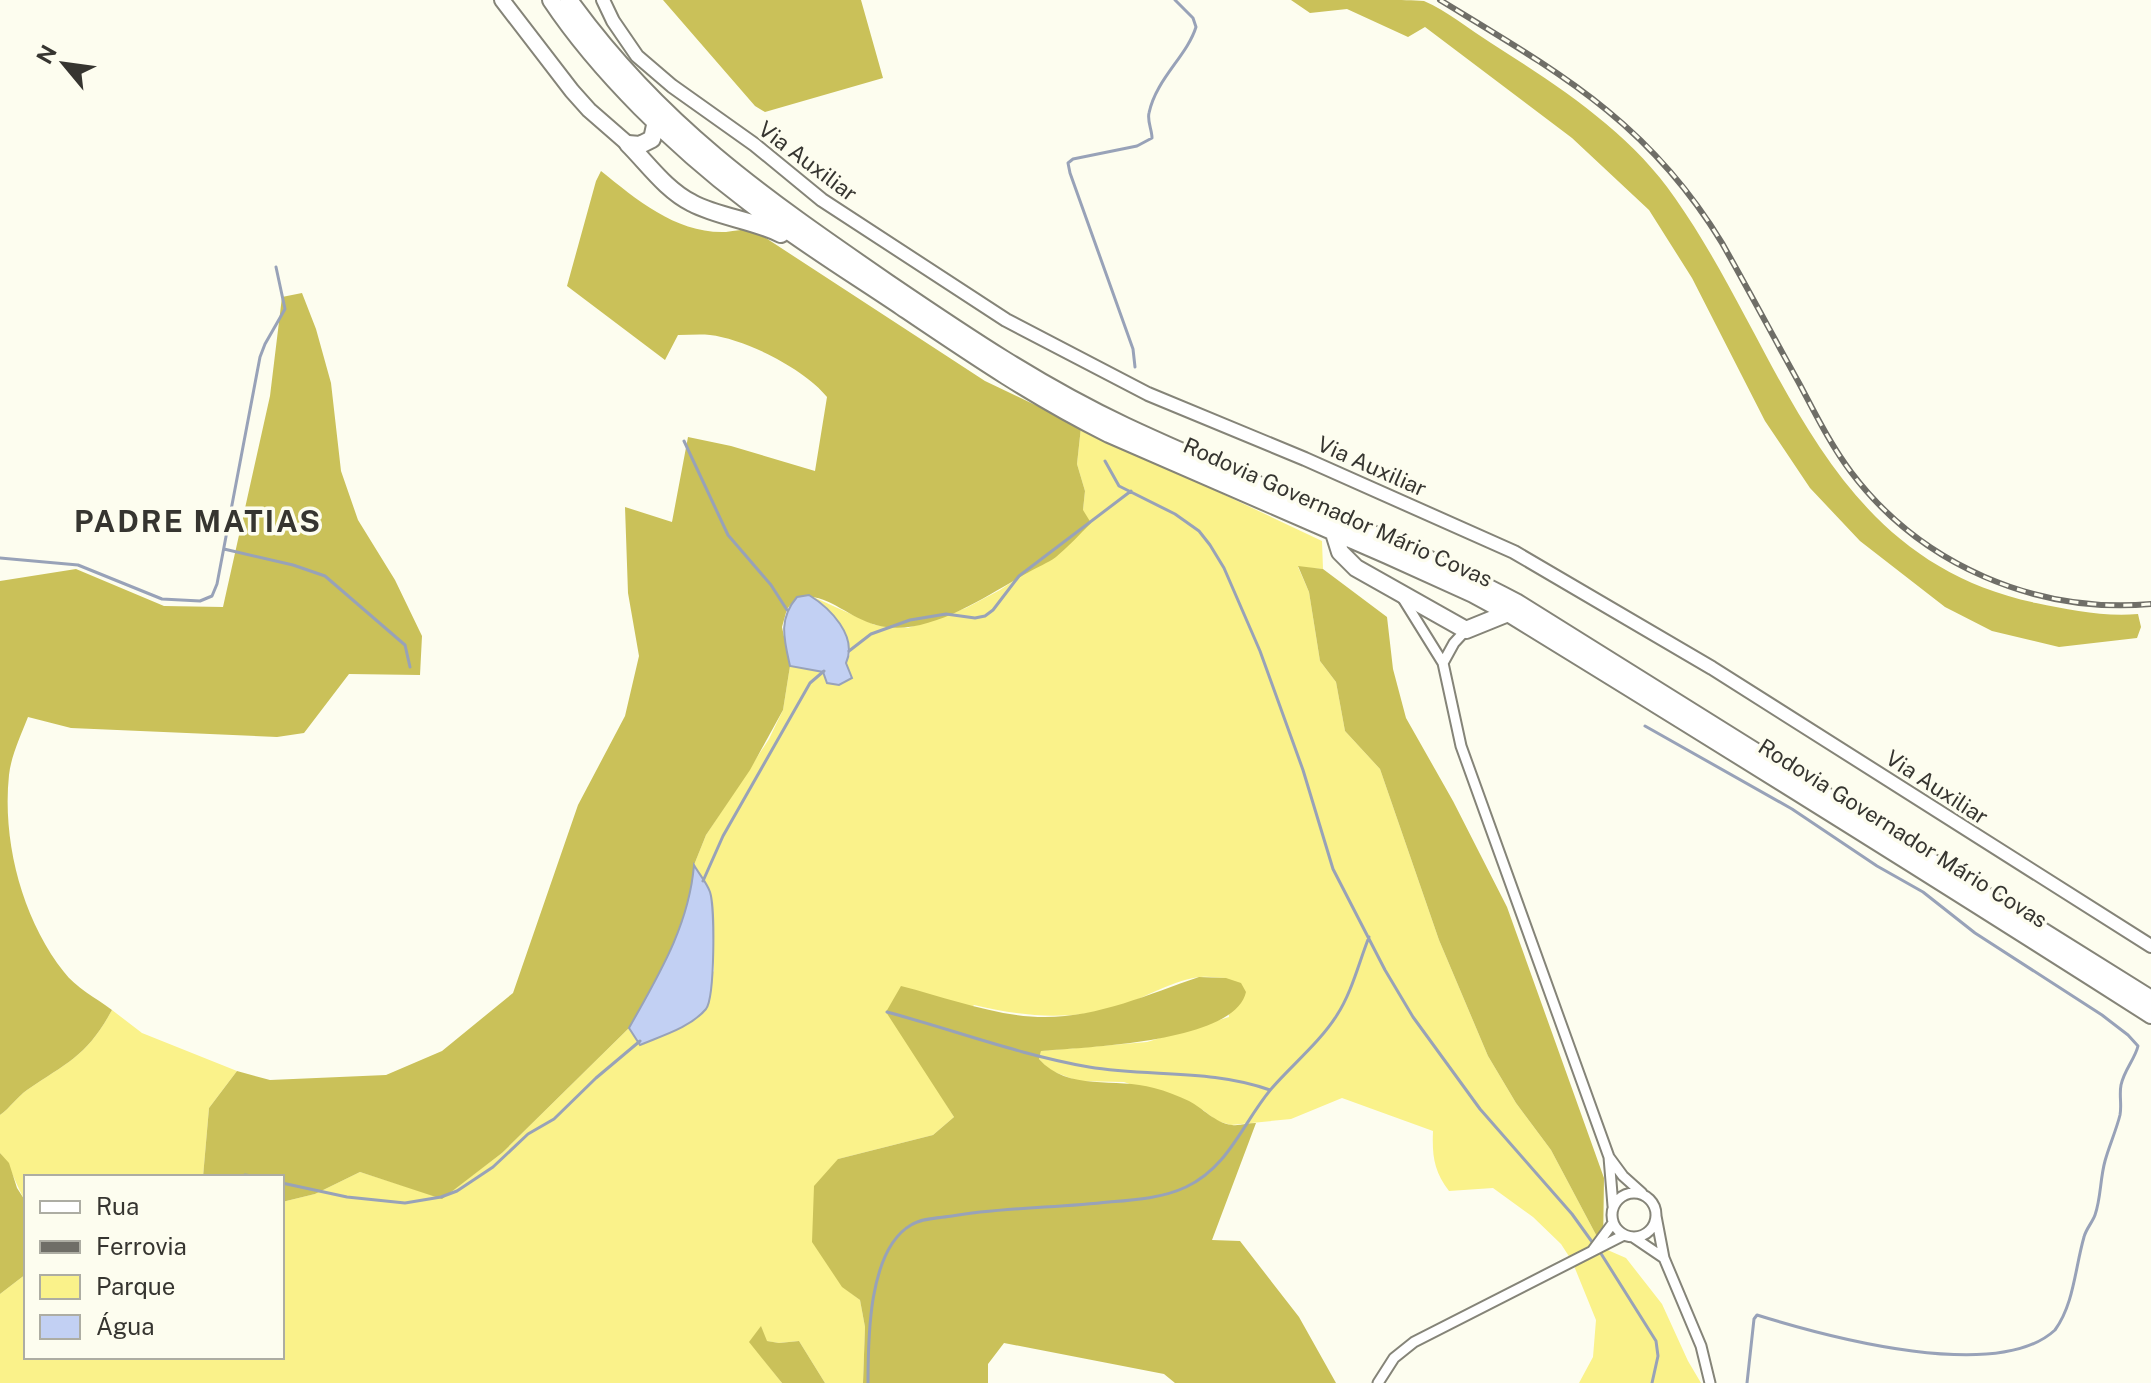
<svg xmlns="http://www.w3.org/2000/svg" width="2151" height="1383" viewBox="0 0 2151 1383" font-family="'Public Sans',sans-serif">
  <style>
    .green { fill: #faf28a }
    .forest { fill: #cac159 }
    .water { fill: #c2d0f3; stroke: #98a2b8; stroke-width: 2 }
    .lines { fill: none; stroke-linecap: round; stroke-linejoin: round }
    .stream { stroke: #98a2b8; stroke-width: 3 }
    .street-casing { stroke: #858478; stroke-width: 13 }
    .secondary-casing { stroke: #858478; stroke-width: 16 }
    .primary-casing { stroke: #858478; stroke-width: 18 }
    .highway-casing { stroke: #858478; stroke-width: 20 }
    .street { stroke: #fff; stroke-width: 9 }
    .secondary { stroke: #fff; stroke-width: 12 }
    .primary { stroke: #fff; stroke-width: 14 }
    .highway { stroke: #fff; stroke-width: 16 }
    .rail-casing { stroke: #6f6e67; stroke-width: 6 }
    .rail { stroke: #fdfdef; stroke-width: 3; stroke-dasharray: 9; stroke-linecap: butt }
    .labels { text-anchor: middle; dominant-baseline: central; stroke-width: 7; stroke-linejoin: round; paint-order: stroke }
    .street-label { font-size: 22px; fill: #363530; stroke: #fdfdef }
    .district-label { font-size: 30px; font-weight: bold; letter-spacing: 2px; fill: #363530; stroke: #fdfdef }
  </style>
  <rect width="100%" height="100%" fill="#fdfdef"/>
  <path class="green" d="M1081 427 1322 541 1323 569 1298 567 1309 592 1320 661 1336 682 1345 731 1380 769 1439 940 1488 1056 1516 1103 1551 1150 1603 1248 1626 1258 1662 1304 1688 1361 1701 1383H1579L1593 1357 1596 1320 1572 1261 1561 1244 1533 1217 1493 1188 1449 1191C1434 1171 1432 1156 1433 1131L1342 1098 1291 1119 1231 1125 1217 1121 1203 1110 1124 1082 1078 1081 1049 1070 1039 1059 1041 1051 1147 1042 1229 1017 1226 978C1218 978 1209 976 1201 977 1175 979 1145 998 1120 1006 1071 1021 1023 1017 974 1005L924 1068 954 1117 933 1135 838 1159 842 1286 860 1300 865 1327 863 1383H825L799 1341 779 1343 766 1341 761 1327 750 1342 782 1383H0V1294L26 1274V1357H282V1202L315 1194 360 1172 442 1198 502 1153 629 1028 640 1045 714 971 713 905 709 889 694 865 706 835 769 739 783 710 790 666 824 672 846 663 850 654C842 626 834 610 809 595L875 625 908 628 966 608 1000 590 1027 572 1083 510 1085 491 1077 464Z
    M112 1010 142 1033 237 1071 209 1108 203 1177H26V1202C16 1186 12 1168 0 1153V1115C10 1108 17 1097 27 1090 68 1062 87 1056 112 1010Z"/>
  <path class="forest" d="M663 0H861L883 78 765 112 755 106Z
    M1291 0C1323 0 1355 0 1388 0 1399 0 1414 0 1424 1 1447 11 1469 29 1491 43 1558 86 1629 131 1675 198 1784 353 1822 558 2036 603 2070 610 2104 617 2138 614L2141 627 2137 638 2059 647 1992 631 1945 607 1860 541 1810 488 1765 421 1692 278 1649 210 1572 138 1425 27 1408 37 1347 9 1310 13Z
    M601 171C637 200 677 234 726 232 735 231 743 229 752 229L985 381 1081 427 1077 464 1085 491 1083 510 1091 523C1080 534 1068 547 1056 557 1048 563 1037 567 1029 572 987 595 927 639 876 625 848 618 827 592 797 597L787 609 782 627 790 666 783 710 750 770 706 835 694 865 692 891 669 957 629 1028 502 1153 442 1199 360 1172 315 1194 282 1202V1177H203L209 1108 237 1071 270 1080 386 1075 442 1051 513 993 578 805 625 716 639 656 628 593 625 507 672 522 688 437 731 446 815 471 827 397C805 369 745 339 710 335 700 334 689 335 678 335L665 360 567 286 596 181Z
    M302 293 316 329 331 383 341 471 358 520 395 580 422 636 420 675 349 674 304 733 277 737 71 728 28 717C21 735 11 756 9 775 2 841 22 919 64 972 75 987 96 998 112 1010 87 1056 68 1062 27 1090 17 1097 10 1108 0 1115V581L76 569 164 606 223 607 270 396 282 297Z
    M1298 566 1323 569 1387 617 1393 669 1406 718 1453 801 1507 907 1604 1178 1603 1248 1551 1150 1516 1103 1488 1056 1439 940 1380 769 1345 731 1336 682 1320 661 1309 592Z
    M1199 977 1226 978 1241 983 1246 992C1235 1043 1084 1047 1041 1051L1039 1059C1068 1092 1116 1077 1154 1088 1166 1091 1178 1096 1189 1101 1203 1108 1215 1123 1232 1125 1239 1126 1248 1123 1256 1123L1212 1240 1240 1241 1299 1317 1336 1383H1175L1164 1374 1004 1343 988 1364V1383H863L865 1327 860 1300 842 1287 812 1242 814 1186 838 1159 933 1135 954 1117 886 1012 901 986C948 998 997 1017 1045 1017 1099 1017 1149 994 1199 977Z
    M0 1153 9 1163 17 1188 26 1202V1274L0 1294Z
    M761 1326 767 1341 779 1343 799 1341 825 1383H782L749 1342Z"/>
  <path class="water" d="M809 595C830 608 858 636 846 663L852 678 839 685 827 683 823 672 790 666C784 639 778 619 797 597Z
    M694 865C699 874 707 883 710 892 715 907 715 997 706 1009 690 1028 661 1036 640 1045L629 1028C658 976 689 926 694 865Z"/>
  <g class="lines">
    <path class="stream" d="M1135 367 1133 349 1070 173 1068 163 1073 159 1137 146 1152 138C1152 130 1147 121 1149 113 1156 79 1187 56 1196 27L1193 18 1175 0
      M684 441 728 535 771 585 787 610
      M1105 461 1119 486 1175 514 1199 531 1210 545 1224 568 1260 651 1303 770 1333 869 1385 970 1413 1017 1480 1109 1572 1214 1595 1246
      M224 549 293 565 325 576 405 645 410 667
      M0 558 78 565 162 599 200 601 212 596 217 584 260 357 265 344 285 309 276 267
      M849 651 871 634 910 620 946 614 975 618 985 616 993 610 1019 576 1131 491
      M1645 726 1792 809 1877 866 1923 892 1975 933 2102 1015 2128 1035 2138 1046C2135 1059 2124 1070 2121 1085 2119 1095 2122 1105 2120 1115 2116 1131 2109 1146 2105 1161 2100 1179 2101 1198 2095 1215 2092 1223 2086 1229 2084 1237 2075 1268 2074 1304 2055 1330 1998 1383 1831 1338 1757 1315L1754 1319 1747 1383
      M703 881 723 836 810 683 824 671
      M887 1012C954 1030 1020 1055 1089 1067 1149 1077 1212 1069 1270 1090
      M245 1175 260 1177
      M282 1183 347 1197 405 1203 441 1197 457 1191 493 1167 528 1134 554 1119 596 1078 640 1041
      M1600 1252 1656 1341 1658 1356 1652 1383
      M868 1383C868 1340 868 1250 911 1225 922 1218 939 1218 952 1216 1004 1207 1057 1208 1109 1202 1134 1200 1163 1198 1186 1187 1229 1167 1243 1122 1272 1088 1293 1064 1320 1042 1337 1015 1352 992 1359 962 1369 937"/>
    <g class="street-casing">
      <path id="street" d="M1402 597 1443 663 1461 746 1609 1157 1613 1206
        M1443 663 1454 643 1466 630
        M1609 1157 1623 1176 1642 1193
        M1612 1215a22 22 0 1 1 44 0a22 22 0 1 1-44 0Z
        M1656 1216 1664 1258 1701 1346 1710 1383
        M1633 1237 1664 1258
        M1593 1250 1613 1223
        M1378 1383 1394 1358 1414 1342 1624 1235"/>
    </g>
    <g class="secondary-casing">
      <path id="secondary" d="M603 0 613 21 637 56 672 86 755 145 822 200 1006 320 1148 394 1305 459 1514 552 1712 668 2151 946"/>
    </g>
    <g class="primary-casing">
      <path id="primary" d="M502 0 572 91 589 110 628 144"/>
    </g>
    <g class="highway-casing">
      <path id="highway" d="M551 0C599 72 677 148 746 200 796 239 850 272 902 307 970 353 1036 398 1109 434L1387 555 1473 594 1508 613C1723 745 1938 879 2151 1015
        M569 0C659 125 763 197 888 283 966 336 1040 386 1125 426 1255 487 1390 536 1516 602L2151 999
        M628 144C648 164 666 190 692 203 718 217 753 220 781 234
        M628 144 640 145 652 139 656 121
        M1334 533 1340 552 1356 568 1466 630 1508 613"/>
    </g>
    <use href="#street" class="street"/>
    <use href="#secondary" class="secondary"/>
    <use href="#primary" class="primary"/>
    <use href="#highway" class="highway"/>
    <g class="rail-casing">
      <path id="rail" d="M1440 0C1558 72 1648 121 1722 243 1748 289 1773 336 1799 383 1815 413 1830 444 1851 472 1921 565 2036 614 2151 604"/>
    </g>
    <use href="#rail" class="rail"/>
  </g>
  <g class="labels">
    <g class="street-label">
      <text transform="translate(808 161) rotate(37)">Via Auxiliar</text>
      <text transform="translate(1372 466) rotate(24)">Via Auxiliar</text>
      <text transform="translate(1338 512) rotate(24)">Rodovia Governador Mário Covas</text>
      <text transform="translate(1937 787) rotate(33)">Via Auxiliar</text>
      <text transform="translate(1903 833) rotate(32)">Rodovia Governador Mário Covas</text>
    </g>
    <g class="district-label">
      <text x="198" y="521">PADRE MATIAS</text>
    </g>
  </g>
  <rect x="24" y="1175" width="260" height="184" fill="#fdfdef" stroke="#adada3" stroke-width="2"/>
  <rect x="40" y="1201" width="40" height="12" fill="#ffffff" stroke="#adada3" stroke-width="2"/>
  <text x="96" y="1215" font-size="24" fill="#363530">Rua</text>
  <rect x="40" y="1241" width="40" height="12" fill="#6f6e67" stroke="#adada3" stroke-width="2"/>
  <text x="96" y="1255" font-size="24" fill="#363530">Ferrovia</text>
  <rect x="40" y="1275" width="40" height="24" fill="#faf28a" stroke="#adada3" stroke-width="2"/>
  <text x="96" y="1295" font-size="24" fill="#363530">Parque</text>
  <rect x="40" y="1315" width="40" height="24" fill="#c2d0f3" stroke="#adada3" stroke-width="2"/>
  <text x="96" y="1335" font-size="24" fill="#363530">Água</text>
  <g transform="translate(64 64) rotate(299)" stroke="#fdfdef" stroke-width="6" paint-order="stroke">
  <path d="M0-6L14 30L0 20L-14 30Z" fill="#363530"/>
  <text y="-12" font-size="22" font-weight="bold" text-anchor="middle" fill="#363530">N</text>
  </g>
</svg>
